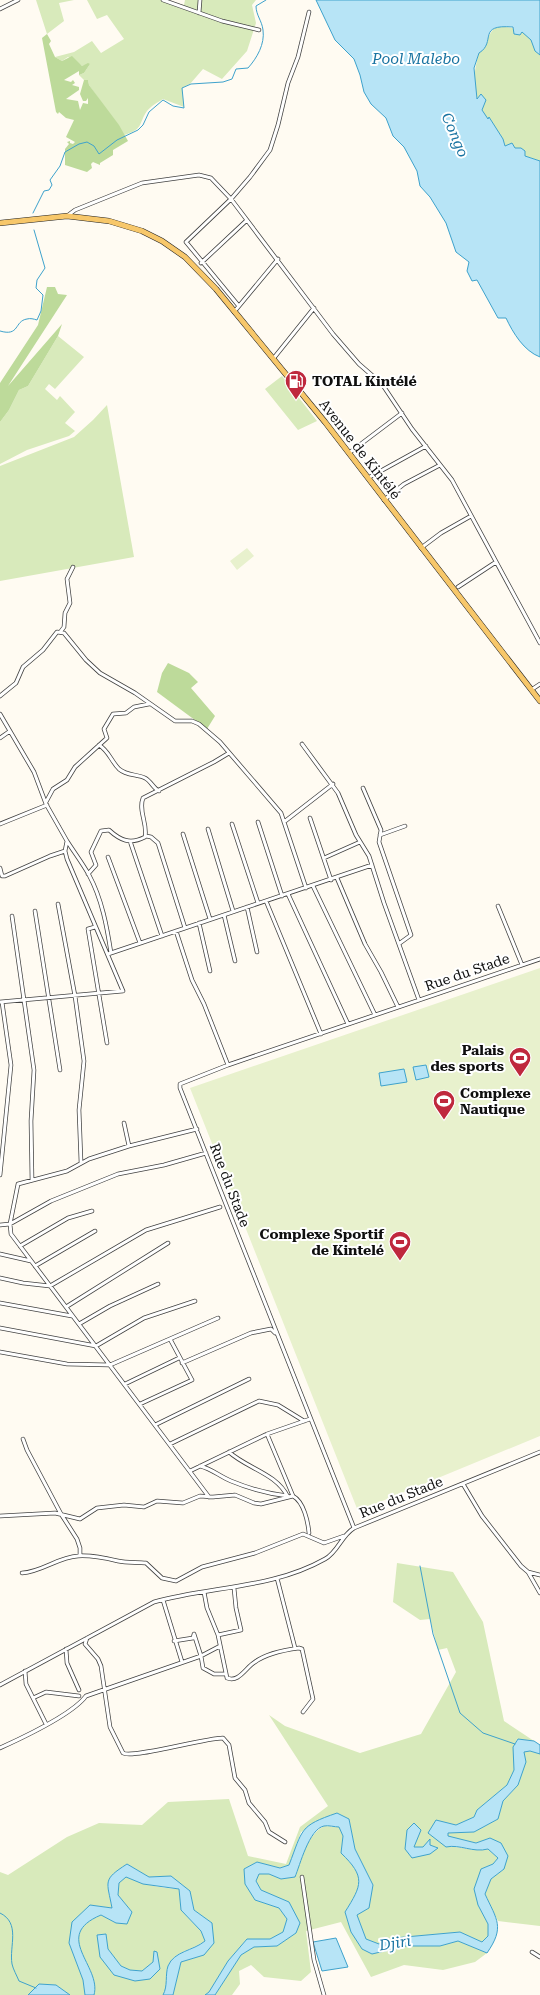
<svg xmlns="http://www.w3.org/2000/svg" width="540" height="1995" viewBox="0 0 540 1995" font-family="'Roboto Serif',serif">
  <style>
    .green { fill: #d8eabb; fill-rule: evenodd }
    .forest { fill: #bdda9a }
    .pitch { fill: #e8f1cd }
    .water { fill: #b7e4f6; stroke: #3ea2cc }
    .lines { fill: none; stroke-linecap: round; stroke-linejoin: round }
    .stream { stroke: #3ea2cc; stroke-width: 1 }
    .minor-casing { stroke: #424242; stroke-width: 4.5 }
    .primary-casing { stroke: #202020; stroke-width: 6 }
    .minor { stroke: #fff; stroke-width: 3 }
    .primary { stroke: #f7c76a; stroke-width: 5 }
    .labels { text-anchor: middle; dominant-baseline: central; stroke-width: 4; stroke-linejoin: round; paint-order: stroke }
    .poi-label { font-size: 14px; font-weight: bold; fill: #0f0f0f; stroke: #fff; text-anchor: start }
    .street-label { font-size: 14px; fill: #0f0f0f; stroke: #fff }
    .water-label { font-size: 15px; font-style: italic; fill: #1873a1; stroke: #fff }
  </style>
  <rect width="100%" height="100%" fill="#fffbf2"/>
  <path class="green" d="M36 0H74L59 3 64 21 47 34Z
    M87 0H165L184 5 185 0H256L252 5 256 23 247 51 222 79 203 69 190 84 182 88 184 107 163 99C158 102 151 106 147 111 138 124 144 129 124 135L89 85 88 80H84L79 75 84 73 90 64 82 66 68 57 62 61 55 57 74 52 92 41 101 53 124 39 107 15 97 19Z
    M497 26C509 27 526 29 532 41 535 47 535 51 540 55V161L525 156 515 149 505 146 503 139 489 117 488 120C473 96 471 80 479 53 489 47 485 35 497 26Z
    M58 336 84 357 55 389 49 384 45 389 57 400 60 396 75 412 65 423 75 431 69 436 27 450 0 464V422L9 410 19 390 28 386Z
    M282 376 317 421 298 430 265 389Z
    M107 405 134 557 0 581V466L74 437 93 420Z
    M397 1563 453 1572 483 1622 504 1721 534 1741 517 1739 514 1747V1770L507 1785 477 1810 474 1817 456 1825 436 1820 446 1847C460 1845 473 1853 488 1849L498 1858 493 1864 481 1869 478 1905 488 1924V1936L482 1942 460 1932 394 1938 379 1944 366 1939 357 1915 373 1885 355 1849 349 1819 337 1813 301 1832 289 1865 280 1868 257 1862 244 1869 255 1900 279 1908 287 1919 283 1932 270 1939H247L228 1961 209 1992 205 1995H173L181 1962 204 1955 212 1923 194 1910 190 1891 171 1876 149 1877 127 1864C103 1880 106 1881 112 1908L90 1905 69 1943 83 1980 85 1995H70L56 1985 39 1984 28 1995H0V1872L8 1875 67 1837 99 1823 142 1825 168 1802 229 1799 248 1856 286 1864 300 1827 328 1806 269 1715 285 1726 360 1753 421 1734 456 1672 447 1648 438 1650 430 1619 420 1620 393 1602Z
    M530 1751 540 1754V1926L498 1921 485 1894 491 1879 504 1869 490 1838 476 1843 448 1836 447 1833 474 1832 498 1819 503 1801 518 1785 524 1752Z
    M324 1826 339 1827 343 1836 341 1853C366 1877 362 1885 345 1912L351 1932 387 1951 406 1946H440L458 1941 487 1953 475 1962 443 1970 404 1965 371 1977 341 1922 306 1931 311 1972 301 1981 264 1977 251 1965 239 1971 240 1984 232 1995H215L241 1955 254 1947 277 1946 296 1933 289 1902 261 1890 256 1881 258 1874H269L281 1879 295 1877C302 1859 306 1836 324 1826Z
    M126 1876C144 1885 159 1888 179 1889L181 1910 201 1931 205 1941C193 1950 174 1951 168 1966 165 1975 168 1986 163 1995H94C102 1966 50 1936 101 1915L116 1923 132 1912 118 1895 119 1882ZM106 1934 108 1949 121 1966 130 1970 142 1971 154 1962V1951L160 1969 114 1975 97 1935Z"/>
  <path class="forest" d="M47 34 51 41 49 44 55 57 62 61 72 56 82 66 88 63 90 64 84 73 79 75V71L64 80 71 82 73 80 75 83 72 85 79 87V90L66 99 78 101 80 110 83 103 88 104V98L86 101H83L80 94 84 80H88L89 85 119 125 128 141 113 150V155L100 163V165L93 162 91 164 92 168 87 172 65 165V149L69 144 67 142 70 141V143L73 144 75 142 66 137 74 120 66 118 59 112 58 114 56 112 42 38Z
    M47 287H55L58 294 67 295 8 386 62 324 58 336 28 386 19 390 9 410 0 422V383L38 325Z
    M168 663 189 673 198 682 191 688 215 716 207 729 157 692 162 673Z"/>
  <path class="pitch" d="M247 548 254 556 237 570 230 561Z
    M540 968V1436L358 1511 190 1088Z"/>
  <path class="water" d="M316 0H540V55L535 51 531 40 522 32 520 35 514 34 513 27C476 24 497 42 479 53L474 68 477 99 481 94 486 100 482 110 488 119 489 117 503 139 505 146 512 143 515 148H521L525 151V156L540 161V357C524 351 513 333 506 318H498L477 280 472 281 467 271 469 262 456 252 446 223 430 197 420 186 417 171 404 147 393 136 386 118 371 104 364 92 360 75 354 59 335 40Z
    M426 1065 429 1077 416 1080 413 1067Z
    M404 1069 407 1082 381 1086 379 1073Z
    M518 1739 534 1741 540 1745V1754L530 1751 524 1752 526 1762 518 1785 503 1801 498 1819 474 1832 448 1833V1836L476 1843 490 1838 501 1843 508 1856 504 1869 491 1879 485 1894C497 1920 505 1927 487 1953L458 1941 440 1946H406L372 1954 362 1949 351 1932 345 1912C362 1885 366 1877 341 1853L343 1836 339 1827C335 1827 328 1825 324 1826 309 1829 300 1865 295 1877L281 1879 269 1874H259L256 1881 261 1890 289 1902 300 1923 296 1933 277 1946 254 1947 241 1955 215 1995H205L209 1992 228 1961 247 1939H270L283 1932 287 1919 279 1908 255 1900 245 1884 244 1869 257 1862 280 1868 289 1865C303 1829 299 1826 337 1813L349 1819 355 1849 373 1885 369 1908 357 1915 366 1939 379 1944 394 1938 460 1932 482 1942 488 1936V1924L478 1905 474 1889 481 1869 493 1864 498 1858 488 1849C473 1853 460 1844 446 1847L428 1833 436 1820 456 1825 474 1817 477 1810 507 1785 514 1770 513 1747Z
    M414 1823 421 1830 414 1847H423L430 1839V1845L438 1848 430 1854 412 1858 405 1849 407 1830Z
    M127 1864 149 1877 171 1876 190 1891 194 1910 212 1923 214 1943 204 1955 181 1962 173 1995H163C168 1986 165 1975 168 1966 174 1951 193 1951 205 1941L201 1931 181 1910 179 1889 143 1884 126 1877 119 1883 118 1895 132 1912 127 1924 116 1923 101 1915C51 1936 102 1966 94 1995H85L83 1980 69 1943 72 1922 90 1905 112 1908C107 1881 102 1880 127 1864Z
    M106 1934 108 1949 121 1966 130 1970 142 1971 153 1962 154 1951 157 1952 160 1969 150 1979 135 1981 114 1975 100 1957 97 1935Z
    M336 1938 348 1967 322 1971 313 1942Z
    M39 1984 56 1985 70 1995H28Z"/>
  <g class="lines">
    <path class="stream" d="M33 213 44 191 49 190 52 185 50 180 60 166 65 152 79 144 87 142 94 146 99 154 117 140 138 130 143 125 149 112 163 100 173 106 184 108 182 88 191 84 223 82 232 79 236 69 248 68C257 58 265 44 263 30 262 21 256 15 256 6L266 0
      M0 331C20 337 14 321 27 319 30 318 34 319 37 320L41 311 43 295 36 288 37 280 45 268 34 230
      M420 1566 433 1634 460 1713 483 1733 515 1744
      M0 1913C21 1923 9 1946 12 1964 13 1969 17 1976 19 1981L36 1988"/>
    <g class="minor-casing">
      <path id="minor" d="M163 0 222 21 259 30
        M0 9 18 0
        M199 13 200 0
        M67 216 75 210 142 183 199 175 211 178 231 199 333 334 359 364 382 384 412 429 452 480 540 643
        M201 263 247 220
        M238 305 186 242 231 199 250 177 270 150 278 125 288 83 298 57 309 12
        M234 312 278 259
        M273 359 314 308
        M349 453 402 413
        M368 478 426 446
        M384 500 404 484 440 465
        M421 548 441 533 471 516
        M458 587 496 562
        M61 631 64 627 65 613 70 603 67 579 73 567
        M531 690 540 684
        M0 696 16 683 23 667 43 650 57 632 64 633 86 660 100 673 135 693 175 721H192L199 724 220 742 281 813 306 888
        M0 714 34 772 46 804 67 841 65 851 67 859 123 991 0 1002
        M0 738 10 731
        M302 744 338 793 356 835 369 856 384 903 419 1000
        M99 745C109 751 111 761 119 769 127 776 137 774 145 778 151 781 153 788 159 791
        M363 788 381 830 379 842 411 935 400 943
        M46 802 53 789 67 780 75 767 107 738 104 729 113 714 126 713 134 707 149 704
        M310 818 331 880
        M258 822 282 896
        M284 822 333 784
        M0 824 47 805
        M232 824 258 903
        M208 829 233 911
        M183 834 210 919
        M380 835 405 826
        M146 836 151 837 158 843 185 928
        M67 841C74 852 83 864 89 875 102 899 107 927 111 953
        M130 841 162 936
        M108 857 140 943
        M324 858 360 842
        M0 868 2 876H5L50 856 65 851
        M88 874 96 865 91 852 101 831 109 830C120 840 130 845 145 837 148 824 138 811 143 798L214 762 229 753
        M337 878 365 944 381 972 398 1007
        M313 886 375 1015
        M288 894 348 1024
        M266 901 321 1034
        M58 904 75 996 84 1061 79 1110 81 1162
        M498 906 522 965
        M247 907 257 952
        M35 911 60 1070
        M224 915 235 961
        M12 916 34 1070 31 1121 32 1180
        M199 923 210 971
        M95 927 88 929 107 1043
        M176 931 192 980 204 1004 228 1065
        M108 954 372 865
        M124 1123 129 1146
        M197 1129 129 1146 89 1159 67 1171 18 1184 10 1224 11 1234 209 1497
        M0 1175 11 1065 2 1002
        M0 1225 10 1224 51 1201 118 1174 164 1165 206 1153
        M20 1246 68 1218 92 1211
        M0 1254 31 1261
        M35 1266 95 1231
        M0 1278 23 1283 50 1286 146 1230 220 1207
        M0 1303 72 1316
        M66 1307 168 1243
        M79 1324 110 1306 158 1284
        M0 1328 96 1346 144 1318 195 1301
        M0 1352 67 1364 110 1365 218 1318
        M182 1363 251 1333 271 1329 275 1333
        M125 1384 179 1358
        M140 1404 192 1380 170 1339
        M155 1425 249 1379
        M267 1434 293 1496
        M23 1439 27 1450 61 1514 77 1539 80 1548V1556
        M170 1444 259 1401 278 1405 304 1421
        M229 1452C248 1469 276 1473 288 1497
        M200 1466C212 1469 219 1476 231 1481 248 1488 269 1494 288 1496
        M190 1471 267 1434 310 1419
        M463 1484 482 1516 521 1566 528 1572 540 1593
        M0 1516 55 1513 80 1519 97 1508 124 1505 144 1507 157 1501 183 1503 200 1496 213 1497 235 1495 254 1503 261 1504 293 1496C304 1502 308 1522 309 1533
        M354 1528 180 1088V1084L228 1065 540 959
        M528 1572 540 1575
        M22 1573C42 1572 58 1557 78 1556 92 1555 105 1558 118 1561 127 1563 137 1562 146 1563L162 1578 176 1581 202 1567 255 1553 303 1534 324 1543 344 1536
        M277 1578 295 1648
        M204 1592 207 1608 218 1635 227 1678C239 1683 246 1667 255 1662 267 1653 284 1650 299 1648L302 1649 313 1699 303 1712
        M163 1600 182 1662
        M218 1635 241 1630 236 1608 234 1588
        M87 1638 85 1644 98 1659 101 1666 110 1727 123 1753C132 1759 204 1738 223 1738L229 1745 235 1778 245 1790 249 1803 265 1822 269 1832 285 1842
        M174 1641 193 1638 194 1634 201 1656 203 1668 214 1674H225
        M66 1649 67 1663 79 1690
        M25 1671 26 1684 46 1724
        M0 1685 154 1602C211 1586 272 1589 325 1559 338 1552 341 1536 354 1528L540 1452
        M33 1698 46 1692 79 1696
        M0 1748C22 1738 72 1715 86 1696L201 1656 220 1646
        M302 1877 314 1960 324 1995
        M532 1952 540 1957"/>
    </g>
    <g class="primary-casing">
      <path id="primary" d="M0 223 67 216 109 221 142 231 162 241 185 257 216 289 325 422 540 701"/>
    </g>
    <use href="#minor" class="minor"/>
    <use href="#primary" class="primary"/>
  </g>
  <defs>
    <g id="fuel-pin" transform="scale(1.15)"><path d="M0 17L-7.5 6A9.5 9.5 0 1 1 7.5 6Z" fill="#bf283d" stroke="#fff"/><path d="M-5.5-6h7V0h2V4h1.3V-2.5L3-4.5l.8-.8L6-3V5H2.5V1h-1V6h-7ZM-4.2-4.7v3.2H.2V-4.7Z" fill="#fff"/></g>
    <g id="stadium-pin" transform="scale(1.15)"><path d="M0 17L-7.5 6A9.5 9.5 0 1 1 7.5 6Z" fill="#bf283d" stroke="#fff"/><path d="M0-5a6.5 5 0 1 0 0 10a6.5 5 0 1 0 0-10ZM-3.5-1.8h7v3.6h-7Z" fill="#fff"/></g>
  </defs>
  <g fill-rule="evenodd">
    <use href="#fuel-pin" x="296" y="381"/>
    <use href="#stadium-pin" x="520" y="1058"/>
    <use href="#stadium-pin" x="444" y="1101"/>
    <use href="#stadium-pin" x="400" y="1242"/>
  </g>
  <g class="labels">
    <g class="poi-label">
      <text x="312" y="381">TOTAL Kintélé</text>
      <text x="504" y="1050" text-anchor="end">Palais<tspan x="504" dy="16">des sports</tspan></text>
      <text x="460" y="1093">Complexe<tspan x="460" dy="16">Nautique</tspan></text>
      <text x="384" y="1234" text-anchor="end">Complexe Sportif<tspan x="384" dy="16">de Kintelé</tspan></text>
    </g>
    <g class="street-label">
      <text transform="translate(360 449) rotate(52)">Avenue de Kintélé</text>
      <text transform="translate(467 972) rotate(-19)">Rue du Stade</text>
      <text transform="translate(230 1185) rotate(69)">Rue du Stade</text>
      <text transform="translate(401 1497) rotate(-22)">Rue du Stade</text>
    </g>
    <g class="water-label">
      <text x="416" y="59">Pool Malebo</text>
      <text transform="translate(455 135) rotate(67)">Congo</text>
      <text transform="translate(395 1943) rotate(-9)">Djiri</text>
    </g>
  </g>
</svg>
